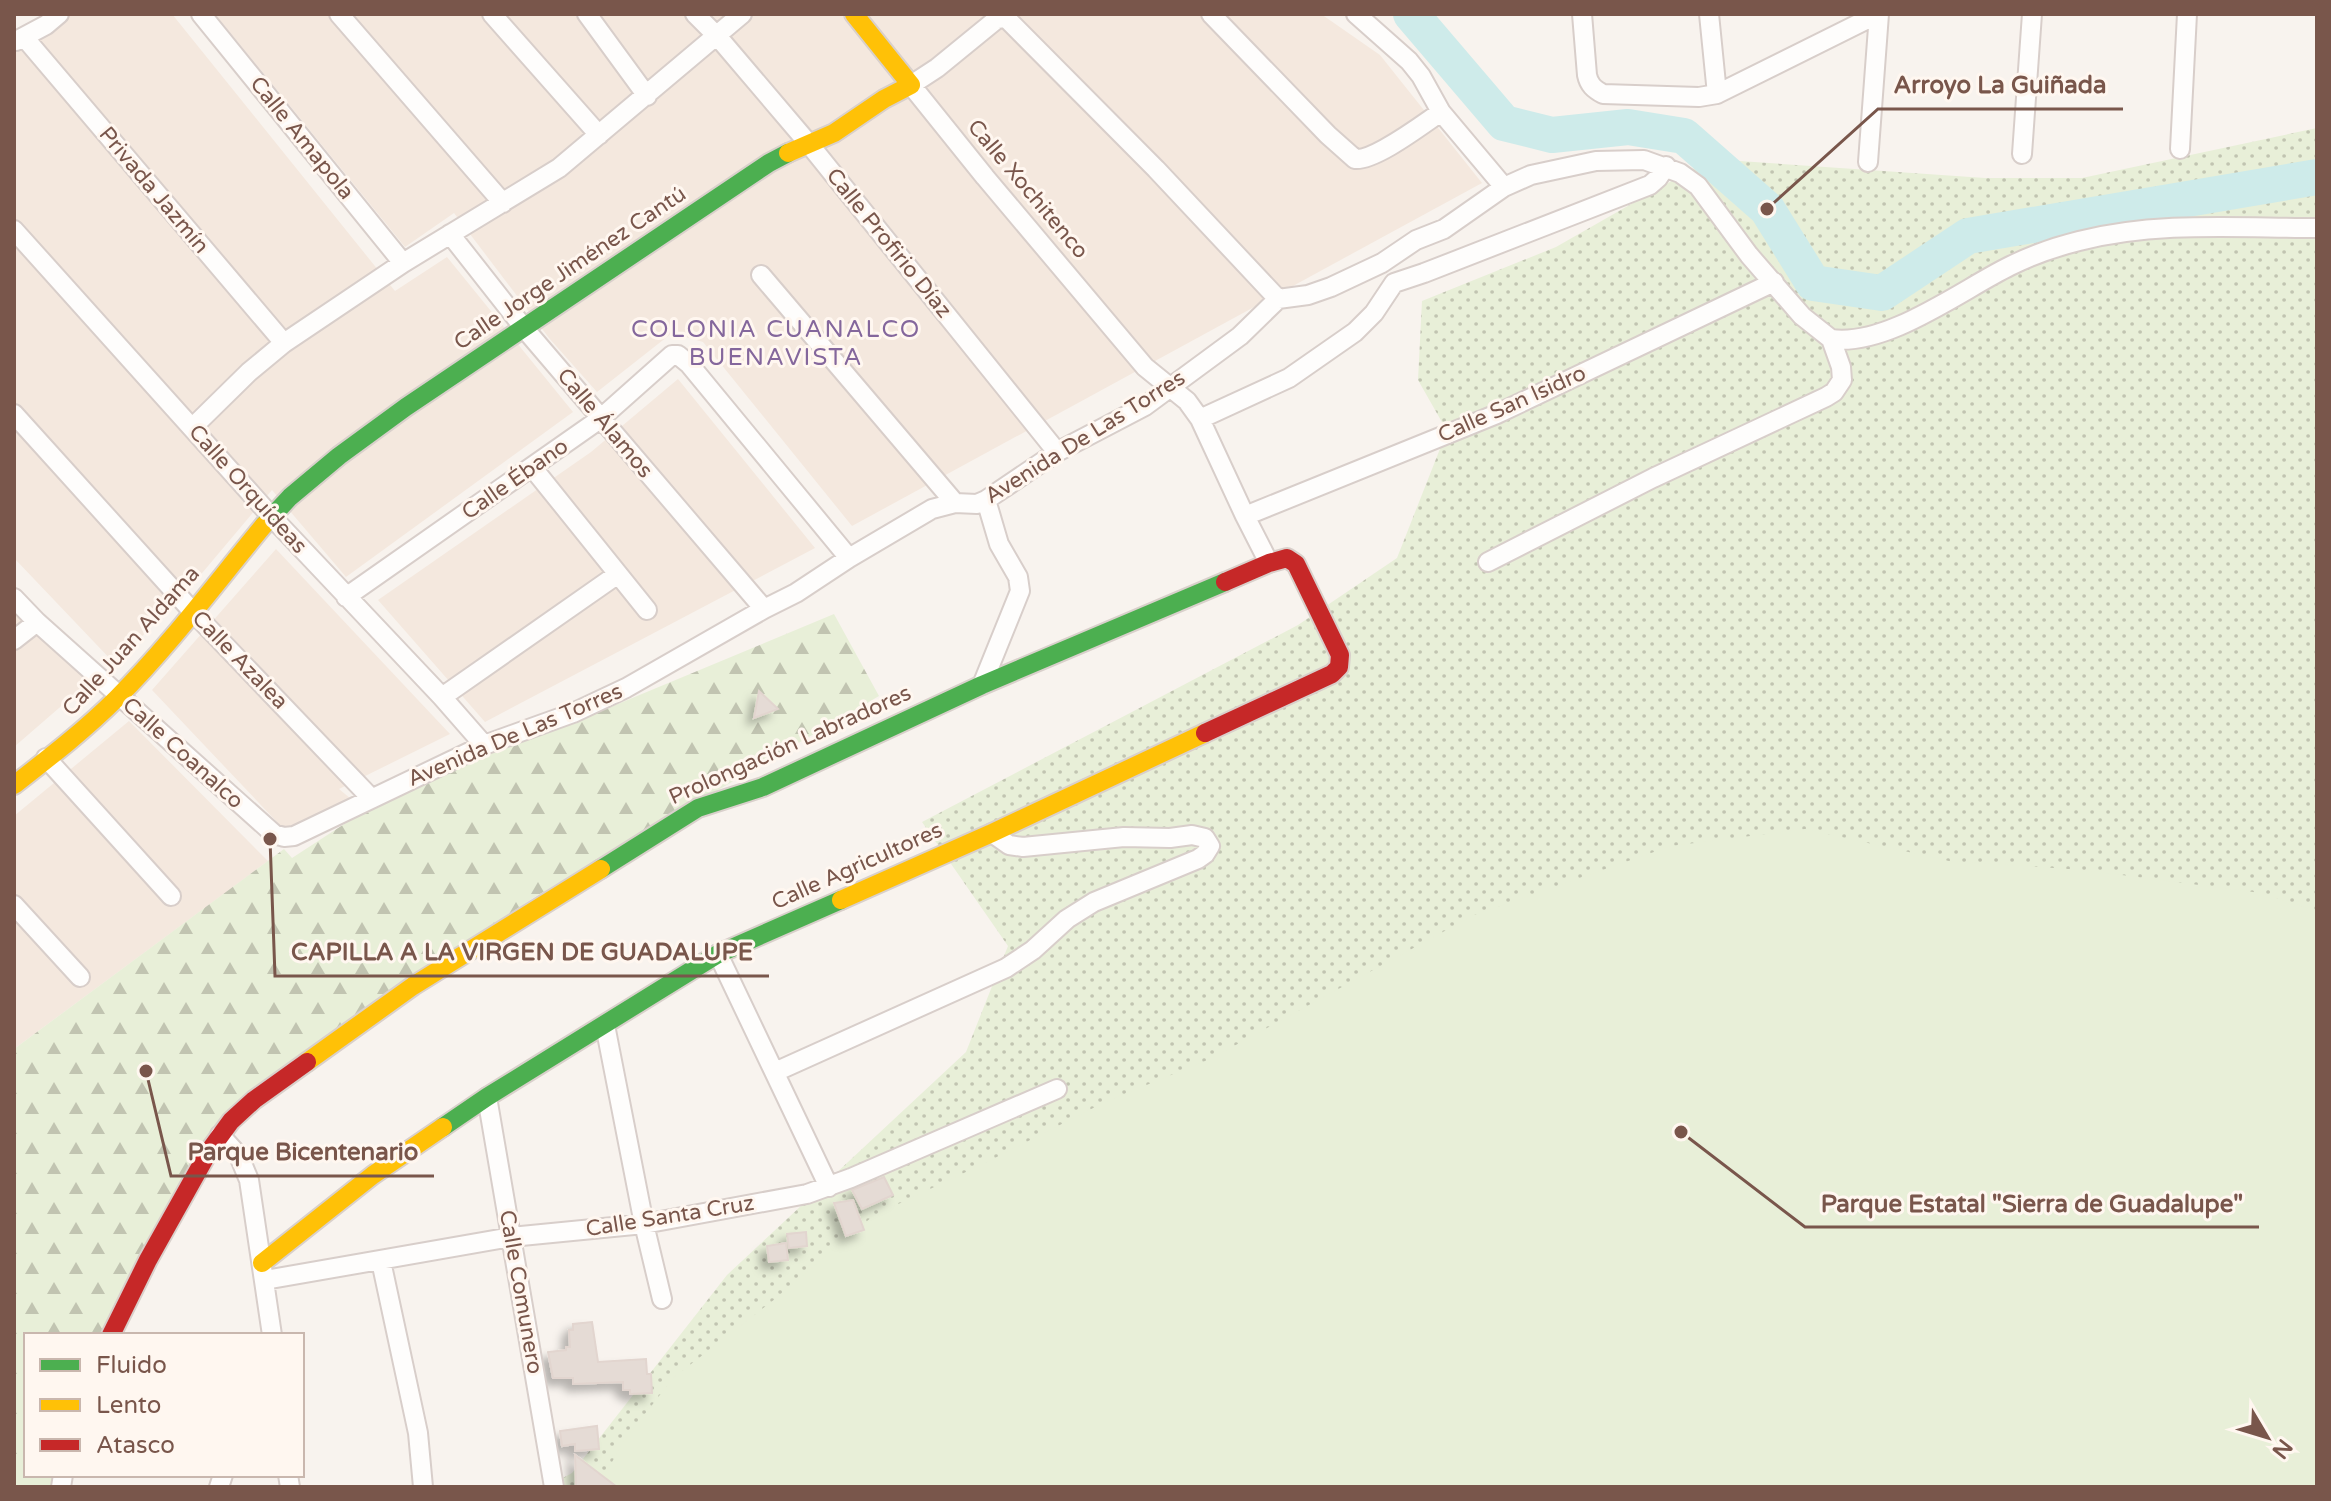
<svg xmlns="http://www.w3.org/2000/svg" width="2331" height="1501" viewBox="0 0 2331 1501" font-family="'Varela Round',sans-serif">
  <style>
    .residential { fill: #f4e8de }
    .grass { fill: url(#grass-dots) }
    .forest { fill: url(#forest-firs) }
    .park { fill: #e8efd8 }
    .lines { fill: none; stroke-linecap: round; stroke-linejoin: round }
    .river { stroke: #ceebea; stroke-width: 36 }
    .building { fill: #e5dbd5; stroke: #e2d5cf; stroke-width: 2; filter: url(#shadow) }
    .street-casing { stroke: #d8ceca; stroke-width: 22 }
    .fast-casing { stroke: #d9d0cb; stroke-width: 22 }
    .slow-casing { stroke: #d9d0cb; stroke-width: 22 }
    .jam-casing { stroke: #d9d0cb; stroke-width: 22 }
    .street { stroke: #fefdfc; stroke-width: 18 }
    .fast { stroke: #4caf50; stroke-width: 18 }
    .slow { stroke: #ffc107; stroke-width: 18 }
    .jam { stroke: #c62828; stroke-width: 18 }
    .labels { text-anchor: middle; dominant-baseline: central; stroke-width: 6; stroke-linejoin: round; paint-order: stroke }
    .street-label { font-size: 22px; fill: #79564b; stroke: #fff7f0 }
    .neighbourhood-label { font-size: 24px; letter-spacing: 2px; fill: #84679c; stroke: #fff7f0 }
    .leader { fill: none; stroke: #79564b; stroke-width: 3 }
    .callout-dot { fill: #79564b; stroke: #fff7f0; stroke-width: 3 }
    .callout-label { font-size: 24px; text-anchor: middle; font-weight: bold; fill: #79564b; stroke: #fff7f0; stroke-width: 6; stroke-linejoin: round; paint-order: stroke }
  </style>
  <defs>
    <pattern id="grass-dots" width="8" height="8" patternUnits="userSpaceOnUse" patternTransform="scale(2)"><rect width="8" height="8" fill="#e8efd8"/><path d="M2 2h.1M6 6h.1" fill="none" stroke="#c1c4b1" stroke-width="1.8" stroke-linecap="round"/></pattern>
    <pattern id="forest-firs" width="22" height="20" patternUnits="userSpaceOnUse" patternTransform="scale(2)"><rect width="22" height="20" fill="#e8efd8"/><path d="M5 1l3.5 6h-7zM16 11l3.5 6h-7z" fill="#c1c4b1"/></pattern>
    <filter id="shadow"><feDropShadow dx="-7" dy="7" stdDeviation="4" flood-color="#0004"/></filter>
  </defs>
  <rect width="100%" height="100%" fill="#f8f3ee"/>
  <path class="residential" d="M63 14H172L395 291 447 257 573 412 346 577 272 490 192 585 115 664 14 558V53Z
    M215 14H1321L1380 55 1482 183 852 526 703 342 672 333 597 392 549 338 454 213 405 247Z
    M678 379 815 548 485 722 378 600 591 452Z
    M276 549 450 734 339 789 362 808 294 840 152 690Z
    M14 607 89 682 14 747Z
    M129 721 268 861 14 1049V816Z"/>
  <path class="grass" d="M2317 128V1487H546L572 1473 727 1275 966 1052 1008 946 922 822 1298 625 1397 558 1447 431 1418 380 1422 301 1556 247 1710 159 1985 178H2082Z"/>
  <path class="forest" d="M834 614 879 696 533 898 248 1092 100 1335H26V1475H53L51 1487H14V1049L284 849 292 858 375 804 485 753 613 706Z"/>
  <path class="park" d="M1805 829 1949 861 2083 870 2261 893 2317 911V1487H599L621 1445 673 1378 775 1299 873 1216 987 1162 1105 1102 1210 1059 1474 915 1671 846Z"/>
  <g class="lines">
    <path class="river" d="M1411 14 1504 123 1552 135 1628 127 1684 136 1767 209 1813 283 1882 293 1968 236 2317 177"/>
  </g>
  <path class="building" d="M759 691 778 709 754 718Z
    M884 1177 893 1195 862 1209 852 1190Z
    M853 1200 864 1230 846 1236 834 1203Z
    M806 1232 807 1246 789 1248 787 1234Z
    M786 1243 788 1260 769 1262 767 1246Z
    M592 1322 598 1362 646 1359 647 1374H651L652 1393 630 1394V1390H623V1382L573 1384V1378H553L548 1352 566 1350V1347H570L569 1330H573V1324Z
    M597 1426 599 1449 575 1451V1444L562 1446 560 1431Z
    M575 1455 617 1487H576Z"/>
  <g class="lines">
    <g class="street-casing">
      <path id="street" d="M201 14 403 263
        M339 14 503 203
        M492 14 599 135
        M587 14 647 96
        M695 14 718 37 809 144 1057 452
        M1211 14 1328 135 1355 159C1375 161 1423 124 1441 112
        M1356 14 1409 61 1421 76 1441 112 1504 187
        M1582 14 1587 75C1589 85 1594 89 1603 94L1699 97 1717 94 1878 14
        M1709 14 1717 94
        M24 37 284 343
        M16 41 46 25 59 14
        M2180 149 2187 14
        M2022 154 2032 14
        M1868 162 1879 14
        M14 230 271 516 442 697 484 745
        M450 234 524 328 764 609
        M761 275 955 503
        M1831 339C1887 347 1961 290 2010 266 2032 255 2055 247 2079 241 2157 221 2238 228 2317 228
        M14 414 193 612 371 798
        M1200 419 1289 378 1355 332 1374 313 1394 283 1424 273 1650 185 1658 178 1666 166
        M193 427 249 372 284 343 403 263 559 168 742 14
        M532 467 647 610
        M1245 516 1497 414 1774 282
        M1269 563 1245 516 1200 419 1187 401 1145 367 985 177 911 85 937 68 997 19 1004 18 1008 20 1156 169 1278 299
        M346 597 600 419 672 355H678L689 364 849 558
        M14 598 37 622 274 834 284 837 294 836 484 745 573 713 626 688 764 609 796 593 849 558 932 509 955 503 977 504 986 500 1057 452 1145 406 1240 336 1278 299 1308 295 1331 287 1382 263 1416 240 1444 229 1504 187 1531 175 1596 161 1644 160 1680 173 1698 186 1749 255 1802 316 1831 339 1841 367 1842 380 1834 392 1826 397 1653 478 1488 562
        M14 640 37 622
        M982 685 1020 591 1018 577 999 544 986 500
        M442 697 618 574
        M46 758 171 896
        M14 905 80 977
        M718 954 829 1187
        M605 1025 644 1224 662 1299
        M775 1072 1006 968 1033 950 1067 919 1094 902 1198 859 1205 854 1210 846 1205 838 1192 835 1170 838 1124 837 1023 847 1009 845 992 833
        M487 1097 554 1487
        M220 1135 239 1156 249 1180 272 1335
        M381 1261 418 1433 423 1487
        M265 1280 511 1237 644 1224 807 1194 851 1178 1057 1089
        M288 1475 290 1487
        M61 1487 63 1475
        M219 1487 223 1475"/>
    </g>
    <g class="fast-casing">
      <path id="fast" d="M264 525 290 497 339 456 406 407 769 163 788 153
        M601 869 698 808 763 787 982 685 1225 582
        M443 1127 487 1097 718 954 841 900"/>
    </g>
    <g class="slow-casing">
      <path id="slow" d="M788 153 834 133 884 99 911 85 854 14
        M14 785C50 757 85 730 117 698 170 645 216 583 264 525
        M841 900 992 833 1205 733
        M307 1062 413 986 601 869
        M262 1263 373 1175 443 1127"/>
    </g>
    <g class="jam-casing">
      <path id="jam" d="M1205 733 1332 674 1339 667 1340 655 1296 564 1287 558 1269 563 1225 582
        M111 1335 148 1260 209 1151 231 1121 254 1100 307 1062"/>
    </g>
    <use href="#street" class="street"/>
    <use href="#fast" class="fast"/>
    <use href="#slow" class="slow"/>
    <use href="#jam" class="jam"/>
  </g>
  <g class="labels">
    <g class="street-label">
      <text transform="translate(302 138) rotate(51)">Calle Amapola</text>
      <text transform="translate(1028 189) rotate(50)">Calle Xochitenco</text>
      <text transform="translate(154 190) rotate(50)">Privada Jazmín</text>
      <text transform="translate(889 243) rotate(51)">Calle Profirio Díaz</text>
      <text transform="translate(570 268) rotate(-34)">Calle Jorge Jiménez Cantú</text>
      <text transform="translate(1512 404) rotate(-24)">Calle San Isidro</text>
      <text transform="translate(605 423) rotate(50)">Calle Álamos</text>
      <text transform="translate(1085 437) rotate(-32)">Avenida De Las Torres</text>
      <text transform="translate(515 479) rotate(-35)">Calle Ébano</text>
      <text transform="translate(248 489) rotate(48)">Calle Orquídeas</text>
      <text transform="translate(131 641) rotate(-48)">Calle Juan Aldama</text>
      <text transform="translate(240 660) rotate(46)">Calle Azalea</text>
      <text transform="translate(515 735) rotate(-23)">Avenida De Las Torres</text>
      <text transform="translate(790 745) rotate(-24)">Prolongación Labradores</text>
      <text transform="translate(183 753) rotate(42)">Calle Coanalco</text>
      <text transform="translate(857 866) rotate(-24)">Calle Agricultores</text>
      <text transform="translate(670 1216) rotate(-9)">Calle Santa Cruz</text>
      <text transform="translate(521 1292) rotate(80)">Calle Comunero</text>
    </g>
    <g class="neighbourhood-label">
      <text x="776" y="329">COLONIA CUANALCO<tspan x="776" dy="28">BUENAVISTA</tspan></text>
    </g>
  </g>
  <path class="leader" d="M1767 209L1878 109H2123M270 839L275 976H769M146 1071L171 1176H434M1681 1132L1805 1227H2259"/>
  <g class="callout-dot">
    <circle cx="1767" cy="209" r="8"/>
    <circle cx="270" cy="839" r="8"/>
    <circle cx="146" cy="1071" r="8"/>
    <circle cx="1681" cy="1132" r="8"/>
  </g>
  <g class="callout-label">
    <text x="2000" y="93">Arroyo La Guiñada</text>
    <text x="522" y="960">CAPILLA A LA VIRGEN DE GUADALUPE</text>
    <text x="303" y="1160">Parque Bicentenario</text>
    <text x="2032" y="1212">Parque Estatal "Sierra de Guadalupe"</text>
  </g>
  <rect width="2331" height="1501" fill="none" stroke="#79564b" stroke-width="32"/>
  <rect x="24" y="1333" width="280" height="144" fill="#fff7f0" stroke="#c9b7ae" stroke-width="2"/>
  <rect x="40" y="1359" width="40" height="12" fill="#4caf50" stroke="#c9b7ae" stroke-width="2"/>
  <text x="96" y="1373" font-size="24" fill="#79564b">Fluido</text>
  <rect x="40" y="1399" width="40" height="12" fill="#ffc107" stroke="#c9b7ae" stroke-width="2"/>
  <text x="96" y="1413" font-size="24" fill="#79564b">Lento</text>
  <rect x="40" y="1439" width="40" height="12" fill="#c62828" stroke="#c9b7ae" stroke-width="2"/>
  <text x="96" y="1453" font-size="24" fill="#79564b">Atasco</text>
  <g transform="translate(2267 1437) rotate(128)" stroke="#fff7f0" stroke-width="6" paint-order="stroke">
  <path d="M0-6L14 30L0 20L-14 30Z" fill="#79564b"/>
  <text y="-12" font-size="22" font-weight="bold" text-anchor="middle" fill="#79564b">N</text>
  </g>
</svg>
